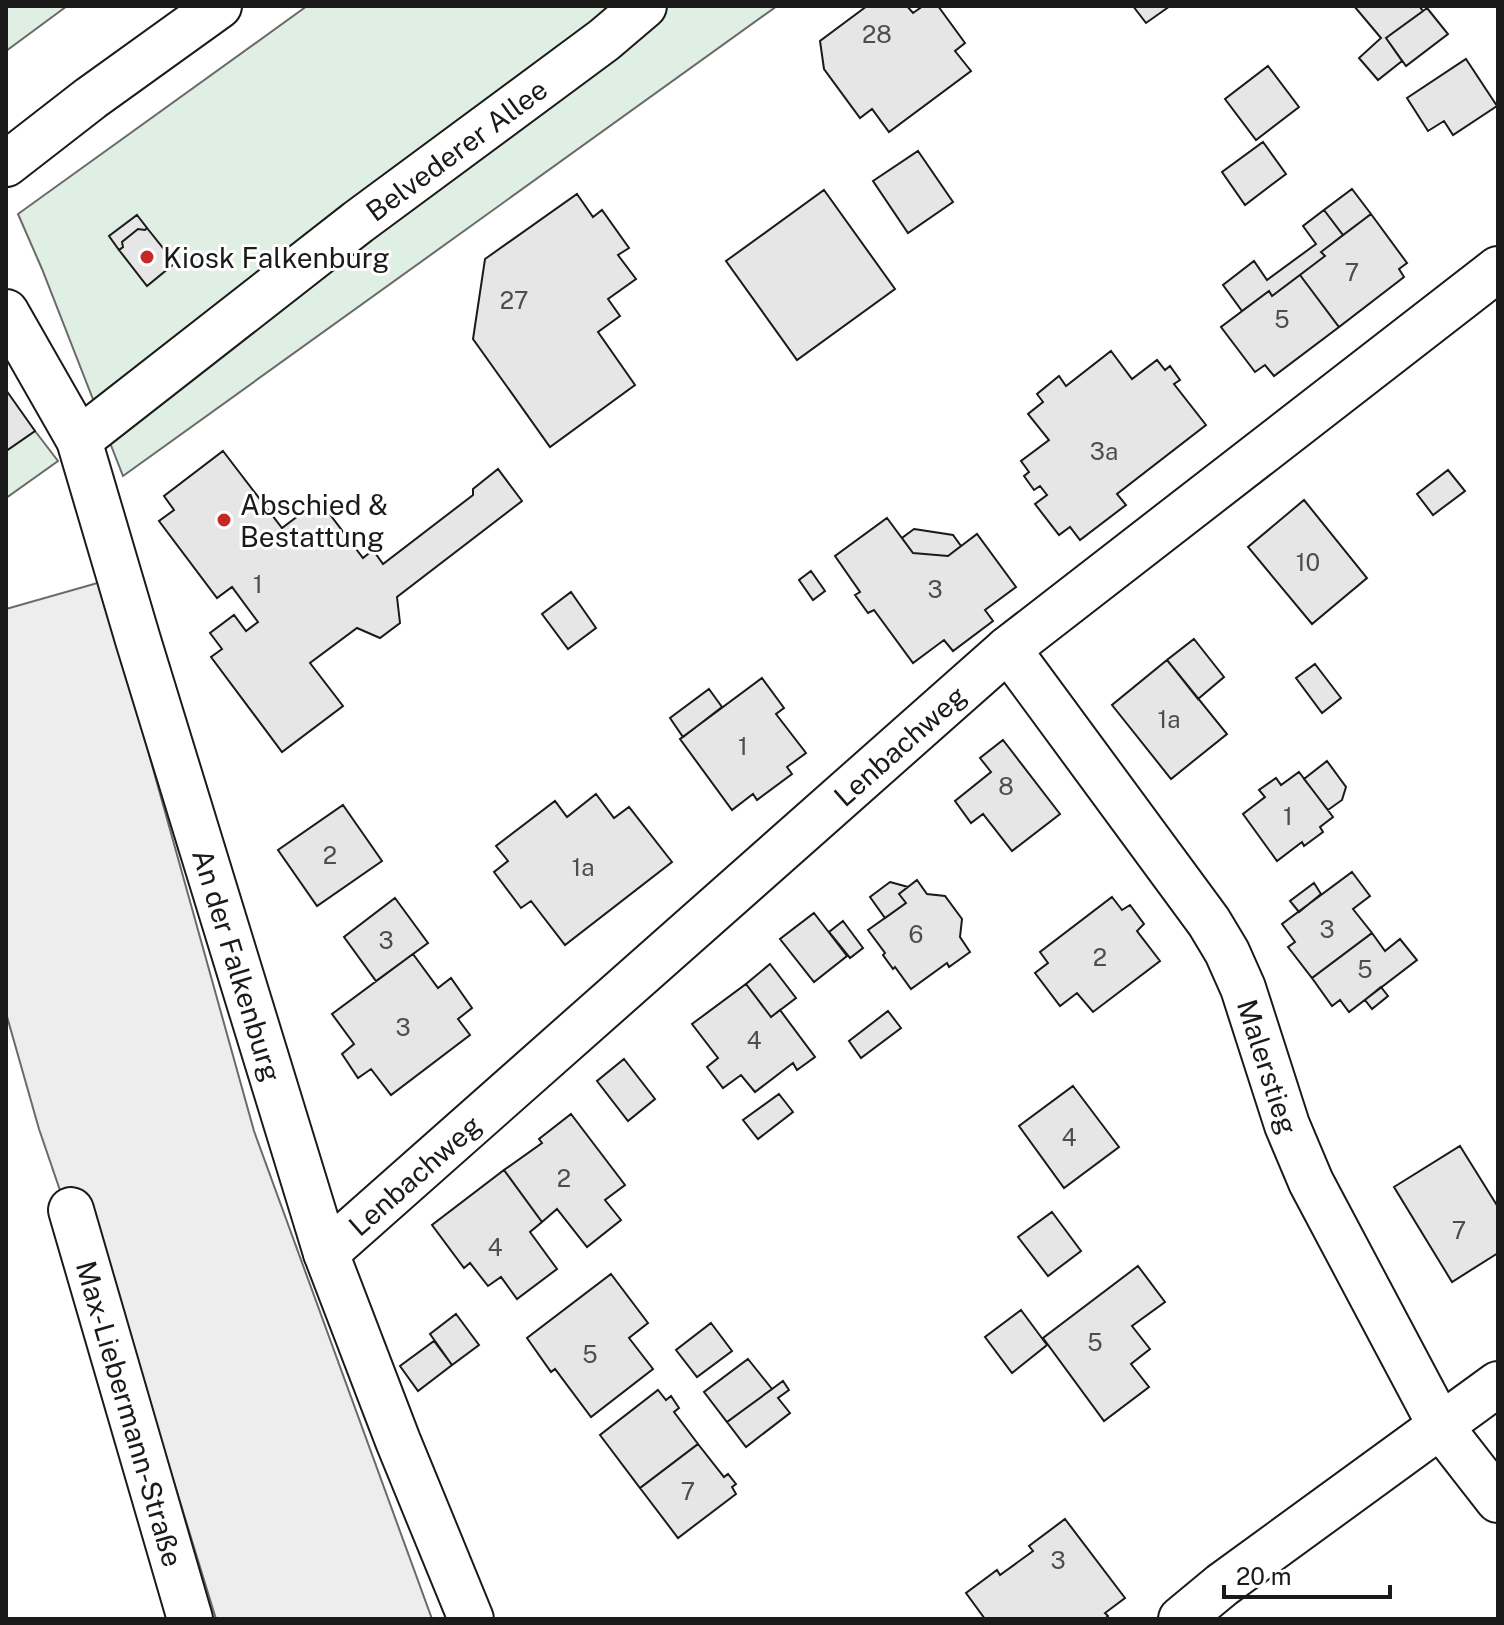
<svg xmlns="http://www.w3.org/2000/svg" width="1504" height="1625" viewBox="0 0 1504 1625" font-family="'Public Sans',sans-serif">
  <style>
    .green { fill: #e0efe3; stroke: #6a6a6a; stroke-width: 2 }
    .parking { fill: #ededed; stroke: #6a6a6a; stroke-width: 2 }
    .building { fill: #e6e6e6; stroke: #1a1a1a; stroke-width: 2 }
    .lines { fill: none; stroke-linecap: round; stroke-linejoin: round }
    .minor-casing { stroke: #1a1a1a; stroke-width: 48 }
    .minor { stroke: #fff; stroke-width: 44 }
    .poi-dot { fill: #c62828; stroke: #fff; stroke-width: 3 }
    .labels { text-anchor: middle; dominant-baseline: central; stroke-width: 6; stroke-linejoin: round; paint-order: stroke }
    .number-label { font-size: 24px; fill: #4d4d4d }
    .street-label { font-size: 28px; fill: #1a1a1a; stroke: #fff }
    .poi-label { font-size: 28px; fill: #1a1a1a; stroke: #fff; text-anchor: start }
  </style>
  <rect width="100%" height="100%" fill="#fff"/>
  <path class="green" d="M6 6H67L6 51Z
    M307 6H777L123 476 42 269 18 214Z
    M35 431 58 461 6 498V451Z"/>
  <path class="parking" d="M101 582 254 1131 432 1619H216L87 1199 65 1205 39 1129 6 1013V609Z"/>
  <path class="building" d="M867 6H907L913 13 923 6H938L965 43 955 51 971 71 889 132 872 109 860 118 824 69 820 41Z
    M1133 6H1170L1146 23Z
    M1354 6H1419L1423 11 1386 38 1402 61 1378 80 1359 58 1381 38Z
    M1427 8 1448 34 1406 66 1386 38Z
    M1466 59 1497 106 1453 135 1444 121 1428 131 1407 98Z
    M1268 66 1299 107 1256 140 1225 99Z
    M1263 142 1286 174 1245 205 1222 172Z
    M918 151 953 202 908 233 873 181Z
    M1352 189 1371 214 1343 235 1324 210Z
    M824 190 895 289 797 360 726 261Z
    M577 194 593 217 602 210 629 248 618 255 636 279 608 299 620 316 598 332 635 385 550 447 473 339 485 259Z
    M1324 210 1343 235 1321 252 1325 256 1272 296 1269 291 1242 311 1223 285 1254 261 1267 280 1316 244 1303 226Z
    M1371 214 1407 263 1399 269 1404 277 1339 327 1300 275 1325 256 1321 252Z
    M137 215 147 228 145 230 138 229 122 242 123 247 119 250 109 236Z
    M147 228 175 263 147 286 119 250 123 247 122 242 138 229 145 230Z
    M1300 275 1339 327 1274 376 1265 365 1255 372 1221 327 1269 291 1272 296Z
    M1111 351 1132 379 1157 360 1165 370 1170 366 1180 380 1174 384 1206 425 1117 494 1126 505 1080 540 1070 527 1059 535 1035 504 1047 495 1040 486 1034 490 1024 476 1029 472 1021 461 1049 440 1028 414 1043 402 1037 394 1059 376 1066 386Z
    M6 390 35 431 6 451Z
    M223 451 282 528 319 500 363 558 373 550 383 564 473 495V489L498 469 522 501 397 597 400 623 380 638 357 628 310 663 343 706 282 752 211 657 222 649 210 633 234 615 246 631 258 622 232 587 217 598 159 521 174 510 164 496Z
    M1448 470 1465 491 1433 515 1417 494Z
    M1304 500 1367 578 1312 624 1248 547Z
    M887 518 913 553 948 556 977 534 1016 587 985 610 993 621 953 651 944 640 913 663 874 610 868 613 855 595 860 592 835 556Z
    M914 529 953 535 961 546 948 556 913 553 902 538Z
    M811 571 825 591 813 600 799 580Z
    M571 592 596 628 568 649 542 614Z
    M1194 639 1224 677 1198 699 1167 660Z
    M1167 660 1227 734 1171 779 1112 705Z
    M1315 664 1341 698 1322 713 1296 678Z
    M762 678 784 708 776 714 806 753 787 767 792 774 757 800 753 794 732 810 680 739Z
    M709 689 722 707 683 737 670 718Z
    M1003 740 1060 814 1012 851 983 814 971 823 955 801 991 772 980 758Z
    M1327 761 1346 787 1342 800 1328 810 1304 779Z
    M1299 772 1333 817 1320 827 1323 832 1304 846 1302 842 1277 861 1243 814 1265 797 1259 790 1276 778 1281 785Z
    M596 794 614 818 629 807 672 862 565 945 531 901 521 908 494 872 508 861 496 846 555 801 567 817Z
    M343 805 382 861 317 906 278 850Z
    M1352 872 1370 896 1353 909 1372 933 1312 978 1288 947 1295 942 1282 924Z
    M917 880 927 894 945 896 962 919 960 937 970 952 949 967 947 963 911 989 895 967 893 969 883 955 885 953 868 930 906 903 899 894Z
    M890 882 908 887 899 894 906 903 885 918 870 897Z
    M1314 883 1321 894 1299 912 1290 901Z
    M1112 897 1122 910 1130 905 1144 924 1137 931 1160 961 1093 1012 1077 993 1060 1006 1035 973 1048 963 1040 952Z
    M395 898 428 943 376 981 344 937Z
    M814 913 847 956 814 982 780 939Z
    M843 921 863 948 850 958 829 932Z
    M1372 933 1385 951 1400 939 1417 960 1349 1012 1340 1000 1332 1006 1312 978Z
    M413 954 438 988 451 978 472 1008 458 1019 470 1035 391 1095 371 1069 358 1078 342 1054 354 1044 332 1014Z
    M770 964 796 998 771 1017 746 984Z
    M746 984 771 1017 780 1010 815 1057 797 1070 793 1063 755 1092 741 1075 723 1088 707 1067 718 1058 692 1024Z
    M1381 987 1388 996 1372 1009 1365 1000Z
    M888 1011 901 1028 861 1058 849 1041Z
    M624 1059 655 1099 628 1121 597 1081Z
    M1073 1086 1119 1147 1064 1188 1019 1126Z
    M779 1094 793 1112 758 1139 743 1120Z
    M571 1114 625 1185 605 1200 621 1220 587 1247 557 1209 542 1222 504 1170 542 1143 539 1139Z
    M1460 1146 1498 1207V1253L1452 1282 1394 1187Z
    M504 1170 542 1222 530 1232 557 1269 517 1299 501 1277 488 1286 470 1263 464 1268 432 1225Z
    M1052 1212 1081 1251 1048 1276 1018 1237Z
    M1138 1266 1165 1302 1132 1326 1150 1349 1131 1364 1149 1387 1104 1421 1043 1338Z
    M611 1274 648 1323 629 1338 653 1369 591 1417 555 1369 551 1372 527 1338Z
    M1021 1310 1047 1345 1012 1373 985 1337Z
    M456 1314 479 1345 452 1365 430 1334Z
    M711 1323 732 1351 697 1377 676 1350Z
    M434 1341 452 1365 418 1391 400 1366Z
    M748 1359 772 1389 727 1422 704 1392Z
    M783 1381 789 1390 778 1398 790 1413 746 1447 727 1422Z
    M658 1390 666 1400 671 1396 679 1408 674 1412 698 1444 640 1488 600 1435Z
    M698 1444 724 1477 728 1474 736 1484 732 1487 736 1494 678 1538 640 1488Z
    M1065 1519 1125 1598 1105 1613 1108 1616 1105 1619H985L966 1593 997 1570 1000 1575 1033 1551 1029 1546Z"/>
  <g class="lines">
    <g class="minor-casing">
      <g id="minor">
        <path d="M6 164 91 98 219 6"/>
        <path id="s1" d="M6 312 79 440 138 640 326 1253 398 1441 471 1619"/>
        <path id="s2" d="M79 440 358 222 604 40 644 6"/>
        <path id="s3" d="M1008 649 1209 922 1227 952 1243 988 1287 1125 1311 1182 1441 1427 1498 1500"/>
        <path id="s4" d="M71 1210 190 1619"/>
        <path id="s5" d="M326 1253 1008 649 1498 269"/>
        <path d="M1181 1619 1222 1585 1498 1384"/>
      </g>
    </g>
    <use href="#minor" class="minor"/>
  </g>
  <g class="poi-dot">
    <circle cx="147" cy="257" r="8"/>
    <circle cx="224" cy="520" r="8"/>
  </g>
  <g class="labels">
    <g class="number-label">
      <text x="877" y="34">28</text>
      <text x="1352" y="272">7</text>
      <text x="514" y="300">27</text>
      <text x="1282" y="319">5</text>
      <text x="1104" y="451">3a</text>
      <text x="1308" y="562">10</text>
      <text x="258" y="584">1</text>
      <text x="935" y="589">3</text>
      <text x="1169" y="719">1a</text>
      <text x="743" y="746">1</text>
      <text x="1006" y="786">8</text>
      <text x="1288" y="816">1</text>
      <text x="330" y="855">2</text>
      <text x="583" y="867">1a</text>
      <text x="1327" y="929">3</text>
      <text x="916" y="934">6</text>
      <text x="386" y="940">3</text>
      <text x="1100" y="957">2</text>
      <text x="1365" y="969">5</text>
      <text x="403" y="1027">3</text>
      <text x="754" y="1040">4</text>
      <text x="1069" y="1137">4</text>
      <text x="564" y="1178">2</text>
      <text x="1459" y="1230">7</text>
      <text x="495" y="1247">4</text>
      <text x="1095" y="1342">5</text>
      <text x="590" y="1354">5</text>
      <text x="688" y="1491">7</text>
      <text x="1058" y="1560">3</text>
    </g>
    <g class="street-label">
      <text stroke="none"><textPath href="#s2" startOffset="476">Belvederer Allee</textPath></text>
      <text stroke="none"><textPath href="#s5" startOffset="766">Lenbachweg</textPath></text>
      <text stroke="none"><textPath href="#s1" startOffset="696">An der Falkenburg</textPath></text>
      <text stroke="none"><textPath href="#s3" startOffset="496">Malerstieg</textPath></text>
      <text stroke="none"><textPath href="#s5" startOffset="118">Lenbachweg</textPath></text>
      <text stroke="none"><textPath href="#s4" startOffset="212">Max-Liebermann-Straße</textPath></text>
    </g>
    <g class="poi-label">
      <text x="163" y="257">Kiosk Falkenburg</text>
      <text x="240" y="504">Abschied &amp;<tspan x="240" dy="32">Bestattung</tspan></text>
    </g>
  </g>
  <rect width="1504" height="1625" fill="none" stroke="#1a1a1a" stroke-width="16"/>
  <path d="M1224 1585v12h166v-12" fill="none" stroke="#1a1a1a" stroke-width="4"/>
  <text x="1236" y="1585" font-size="24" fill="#1a1a1a" stroke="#ffffff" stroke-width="6" paint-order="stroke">20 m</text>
</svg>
